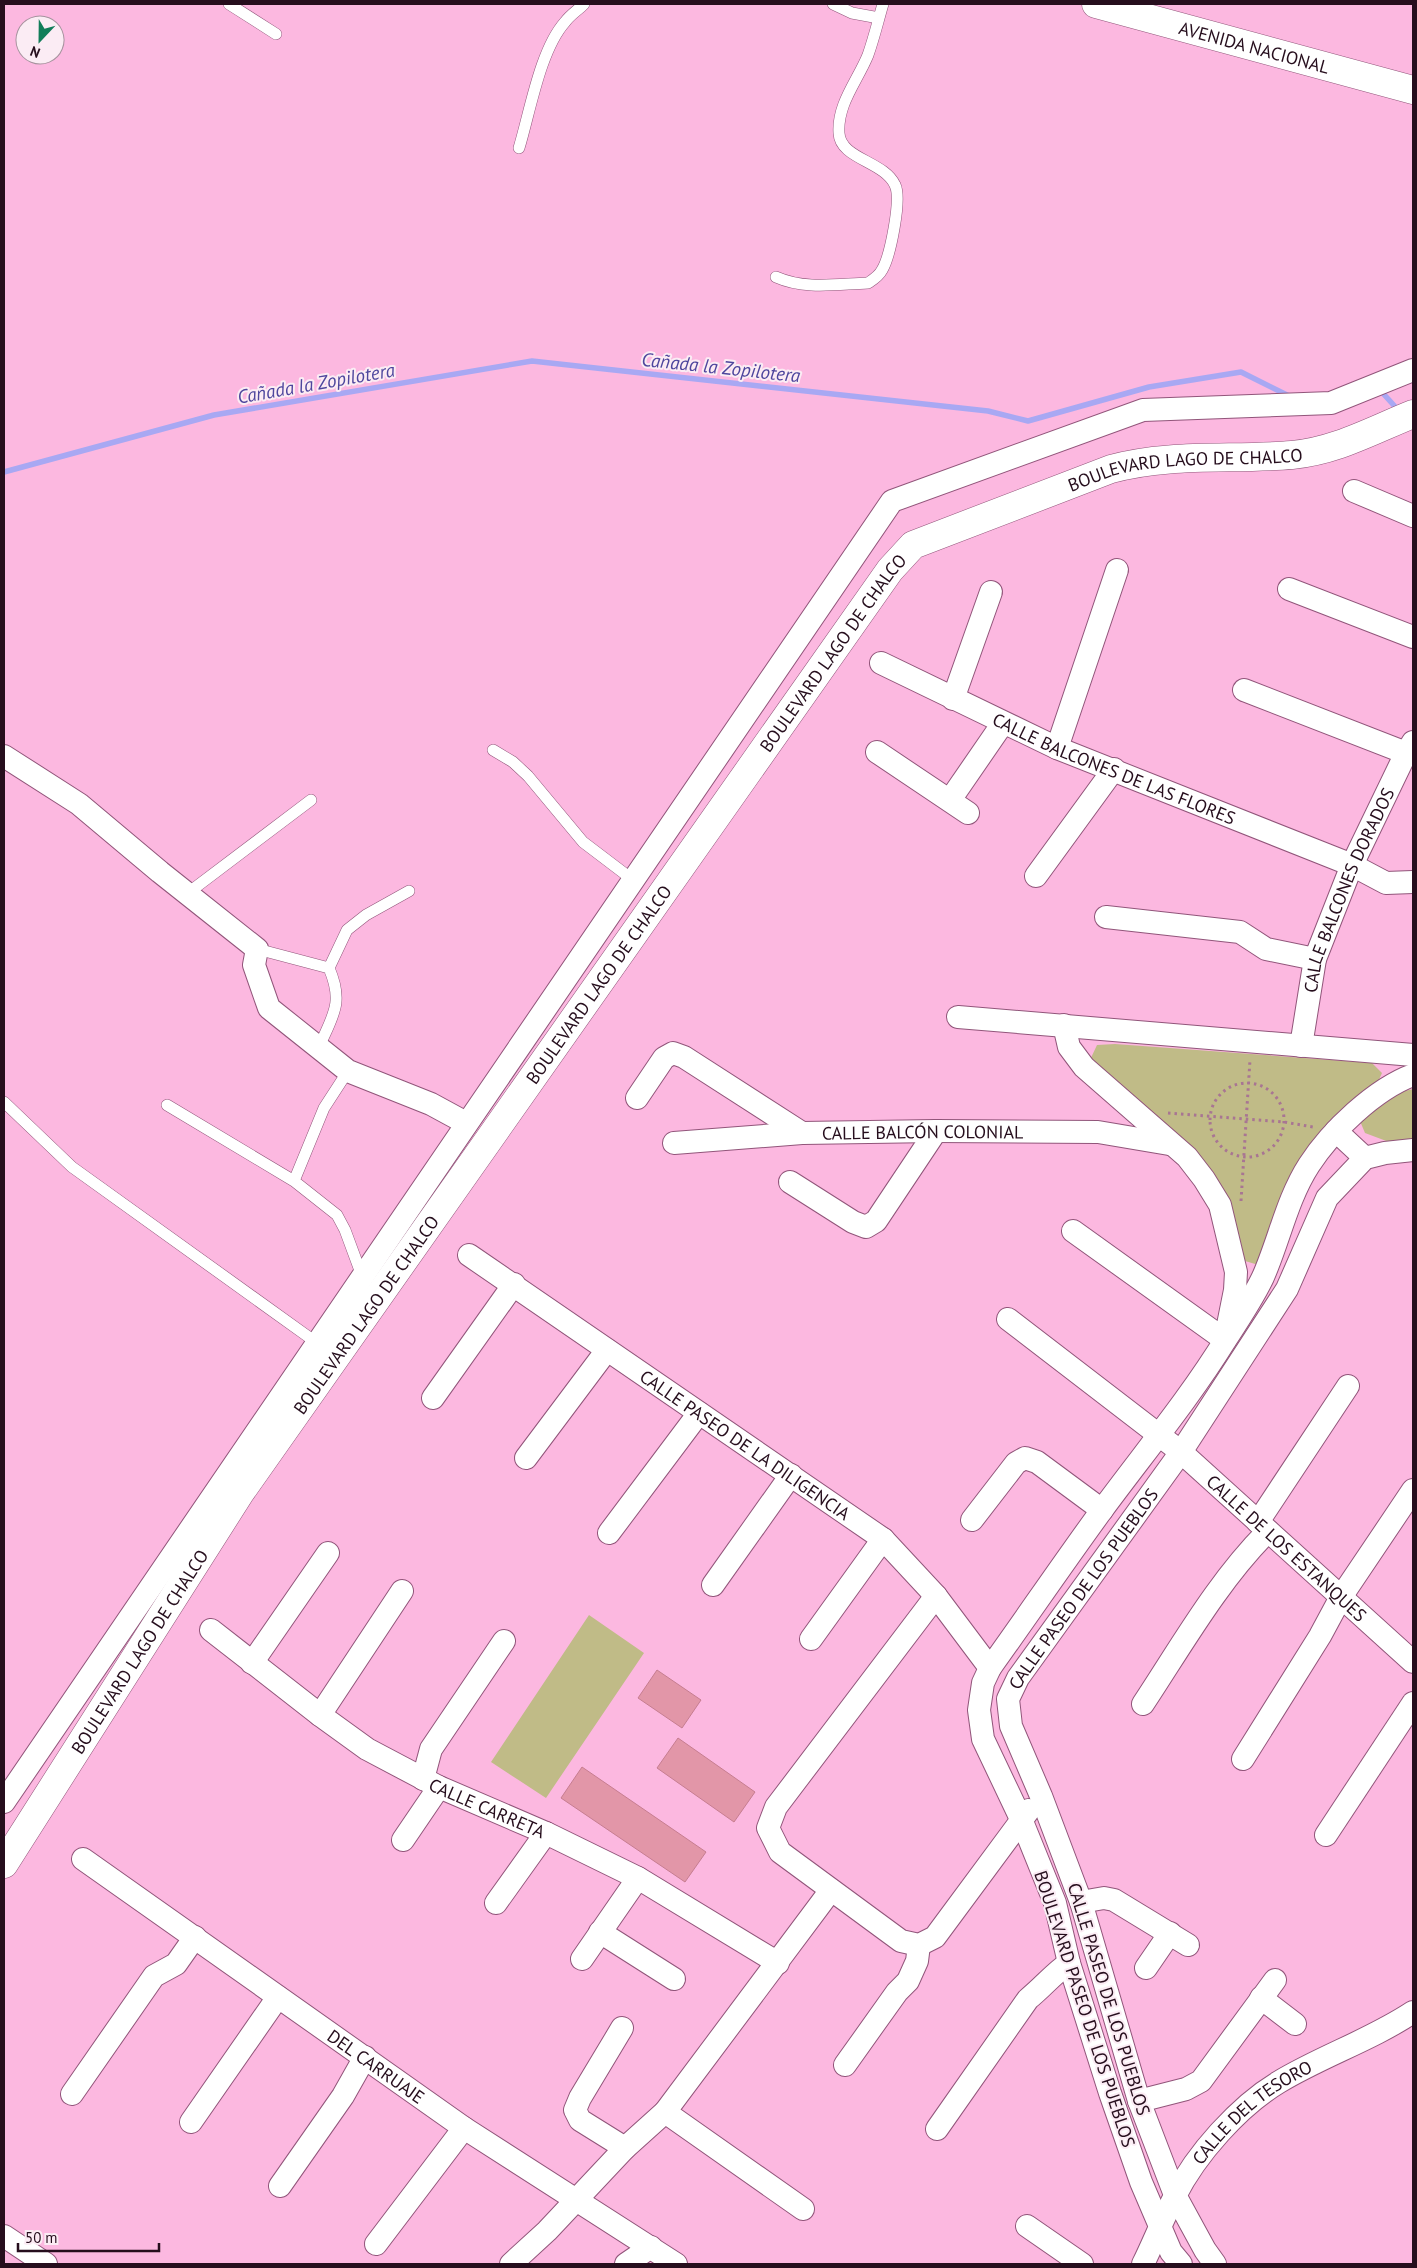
<svg xmlns="http://www.w3.org/2000/svg" width="1417" height="2268" viewBox="0 0 1417 2268" font-family="'PT Sans',sans-serif">
  <style>
    .green { fill: #c0bb87 }
    .lines { fill: none; stroke-linecap: round; stroke-linejoin: round }
    .stream { stroke: #a8a8f3; stroke-width: 5.5 }
    .building { fill: #e296a8; stroke: #c67d90 }
    .lane-casing { stroke: #91557a; stroke-width: 12 }
    .street-casing { stroke: #91557a; stroke-width: 24 }
    .secondary-casing { stroke: #91557a; stroke-width: 29 }
    .path { stroke: #a87593; stroke-width: 3; stroke-dasharray: 2.5 4; stroke-linecap: butt }
    .lane { stroke: #fff; stroke-width: 11 }
    .street { stroke: #fff; stroke-width: 22 }
    .secondary { stroke: #fff; stroke-width: 28 }
    .labels { text-anchor: middle; dominant-baseline: central; stroke-width: 4; stroke-linejoin: round; paint-order: stroke }
    .street-label { font-size: 18px; fill: #260e1d; stroke: #fbecf4 }
    .water-label { font-size: 19px; font-style: italic; fill: #4e469d; stroke: #fbecf4 }
  </style>
  <rect width="100%" height="100%" fill="#fcb8e0"/>
  <path class="green" d="M1115 1044 1372 1063 1382 1073 1376 1086 1343 1112 1262 1266 1245 1261 1231 1208 1206 1163 1090 1060 1097 1045Z
    M1413 1089V1139L1389 1142 1365 1133 1360 1121 1401 1092Z
    M589 1615 644 1653 546 1798 491 1762Z"/>
  <g class="lines">
    <path class="stream" d="M1380 390 1399 411
      M4 472 214 415 532 361 988 411 1028 421 1149 387 1241 372 1289 396"/>
  </g>
  <path class="building" d="M657 1670 701 1700 682 1728 638 1698Z
    M678 1738 755 1792 734 1822 657 1768Z
    M582 1767 706 1852 685 1882 561 1798Z"/>
  <g class="lines">
    <g class="lane-casing">
      <path id="lane" d="M229 4 276 34
        M833 4 852 13 879 18
        M519 148C530 112 540 50 565 22 570 15 578 10 584 4
        M776 277C805 290 837 284 868 283 874 279 879 276 882 270 890 257 902 199 895 185 884 161 840 159 839 133 837 104 858 80 868 55 874 38 878 21 883 4
        M493 750 513 762 528 776 583 842 633 880
        M188 893 311 800
        M257 949 329 968
        M319 1047C333 1015 344 1003 329 968L347 930 366 915 409 891
        M4 1102 72 1167 317 1343
        M167 1105 294 1181 337 1215 345 1230 362 1276
        M294 1181 324 1108 348 1071"/>
    </g>
    <g class="street-casing">
      <g id="street">
        <path d="M1354 491 1413 516"/>
        <path d="M1289 589 1413 637"/>
        <path id="s1" d="M881 663 1057 748 1352 865 1386 883 1413 882"/>
        <path d="M1244 690 1406 753"/>
        <path d="M953 699 991 592"/>
        <path d="M1057 748 1117 570"/>
        <path d="M877 752 968 813"/>
        <path d="M4 756 79 804 160 872 257 949 254 965 269 1008 348 1071 431 1104 466 1123"/>
        <path d="M950 800 1003 723"/>
        <path d="M1036 876 1114 769"/>
        <path d="M1106 917 1240 932 1266 949 1315 959"/>
        <path d="M958 1017 1413 1055"/>
        <path d="M1064 1025 1069 1047 1084 1067 1187 1157 1204 1179 1220 1205 1236 1272 1235 1290 1225 1340 1073 1231"/>
        <path id="s2" d="M1301 1046 1315 959 1352 865 1406 753 1413 742"/>
        <path d="M637 1098 664 1058 673 1053 684 1057 802 1133"/>
        <path d="M1336 1131 1365 1158"/>
        <path id="s3" d="M674 1143 802 1133 936 1131 1098 1132 1169 1144"/>
        <path d="M790 1182 853 1222 866 1227 876 1221 936 1131"/>
        <path id="s4" d="M469 1255 883 1539 936 1596 990 1668"/>
        <path id="s5" d="M1008 1319 1181 1452 1413 1662"/>
        <path d="M433 1398 514 1284"/>
        <path d="M526 1458 607 1350"/>
        <path d="M972 1520 1016 1463 1025 1458 1037 1462 1102 1510"/>
        <path d="M1258 1522 1348 1386"/>
        <path d="M609 1533 699 1413"/>
        <path d="M713 1585 791 1475"/>
        <path d="M936 1596 776 1807 768 1828 780 1852 901 1941 919 1945 935 1937 1029 1810"/>
        <path id="s6" d="M211 1630 320 1715 367 1749 439 1787 546 1833 638 1878 778 1963"/>
        <path d="M811 1639 883 1539"/>
        <path d="M252 1663 328 1553"/>
        <path d="M1143 1704C1182 1645 1218 1581 1268 1531"/>
        <path d="M320 1715 402 1591"/>
        <path d="M1243 1759 1320 1636 1341 1597 1413 1490"/>
        <path d="M423 1779 431 1749 504 1641"/>
        <path d="M4 1802 892 501 1143 410 1331 403 1413 370"/>
        <path d="M1326 1835 1413 1703"/>
        <path d="M403 1840 439 1787"/>
        <path id="s7" d="M83 1859 464 2128 676 2264"/>
        <path d="M1081 1902 1104 1898 1114 1900 1188 1945"/>
        <path d="M496 1903 546 1833"/>
        <path d="M600 1932 674 1979"/>
        <path d="M582 1959 638 1878"/>
        <path d="M1146 1968 1170 1933"/>
        <path d="M1261 1998 1295 2024"/>
        <path d="M622 2028 580 2098 575 2110 580 2120 625 2148"/>
        <path d="M845 2065 897 1992 908 1981 917 1961 919 1945"/>
        <path d="M72 2094 154 1976 176 1964 195 1937"/>
        <path d="M1139 2101 1186 2089 1201 2081 1275 1980"/>
        <path d="M665 2112 803 2209"/>
        <path d="M191 2122 278 1997"/>
        <path d="M937 2129 1028 1999C1043 1987 1054 1973 1069 1963"/>
        <path d="M280 2186 343 2096 365 2057"/>
        <path d="M1027 2226 1082 2264"/>
        <path d="M4 2236 46 2264"/>
        <path d="M376 2244 464 2128"/>
        <path d="M511 2264 547 2231 625 2148 665 2112 831 1890"/>
        <path d="M626 2264 651 2247"/>
        <path id="s8" d="M1143 2264C1154 2242 1163 2218 1175 2196 1196 2154 1239 2106 1279 2082 1322 2056 1371 2040 1413 2012"/>
        <path d="M1181 2264 1171 2252 1141 2182 1110 2093 1069 1963 1055 1903 1021 1819 983 1739 979 1710 983 1683 990 1668C1028 1615 1064 1562 1102 1510 1144 1453 1189 1399 1226 1339 1239 1319 1253 1298 1263 1277 1279 1241 1287 1199 1309 1165 1331 1131 1375 1089 1413 1075"/>
        <path id="s9" d="M1215 2264 1205 2250 1175 2195 1139 2101 1081 1902 1041 1796 1011 1726 1008 1699 1018 1678 1181 1452 1287 1289 1327 1198 1365 1158 1385 1153 1413 1150"/>
      </g>
    </g>
    <g class="secondary-casing">
      <g id="secondary">
        <path id="s10" d="M1096 4 1413 90"/>
        <path id="s11" d="M4 1864 240 1493 890 570 913 545 1111 469C1169 453 1231 460 1292 455 1336 451 1373 430 1413 414"/>
      </g>
    </g>
    <path class="path" d="M1210 1120a37 37 0 1 1 74 0a37 37 0 1 1-74 0Z
      M1168 1113 1284 1122 1313 1127
      M1241 1201 1250 1060"/>
    <use href="#lane" class="lane"/>
    <use href="#street" class="street"/>
    <use href="#secondary" class="secondary"/>
  </g>
  <g class="labels">
    <g class="street-label">
      <text stroke="none"><textPath href="#s10" startOffset="164">AVENIDA NACIONAL</textPath></text>
      <text stroke="none"><textPath href="#s11" startOffset="1888">BOULEVARD LAGO DE CHALCO</textPath></text>
      <text stroke="none"><textPath href="#s11" startOffset="1468">BOULEVARD LAGO DE CHALCO</textPath></text>
      <text stroke="none"><textPath href="#s1" startOffset="256">CALLE BALCONES DE LAS FLORES</textPath></text>
      <text stroke="none"><textPath href="#s2" startOffset="164">CALLE BALCONES DORADOS</textPath></text>
      <text stroke="none"><textPath href="#s11" startOffset="1062">BOULEVARD LAGO DE CHALCO</textPath></text>
      <text stroke="none"><textPath href="#s3" startOffset="249">CALLE BALCÓN COLONIAL</textPath></text>
      <text stroke="none"><textPath href="#s11" startOffset="658">BOULEVARD LAGO DE CHALCO</textPath></text>
      <text stroke="none"><textPath href="#s4" startOffset="335">CALLE PASEO DE LA DILIGENCIA</textPath></text>
      <text stroke="none"><textPath href="#s5" startOffset="361">CALLE DE LOS ESTANQUES</textPath></text>
      <text stroke="none"><textPath href="#s9" startOffset="738">CALLE PASEO DE LOS PUEBLOS</textPath></text>
      <text stroke="none"><textPath href="#s11" startOffset="252">BOULEVARD LAGO DE CHALCO</textPath></text>
      <text stroke="none"><textPath href="#s6" startOffset="330">CALLE CARRETA</textPath></text>
      <text transform="translate(1109 1999) rotate(73)">CALLE PASEO DE LOS PUEBLOS</text>
      <text transform="translate(1085 2009) rotate(72)">BOULEVARD PASEO DE LOS PUEBLOS</text>
      <text stroke="none"><textPath href="#s7" startOffset="359">DEL CARRUAJE</textPath></text>
      <text stroke="none"><textPath href="#s8" startOffset="191">CALLE DEL TESORO</textPath></text>
    </g>
    <g class="water-label">
      <text transform="translate(721 367) rotate(6)">Cañada la Zopilotera</text>
      <text transform="translate(316 383) rotate(-10)">Cañada la Zopilotera</text>
    </g>
  </g>
  <rect width="1417" height="2268" fill="none" stroke="#260e1d" stroke-width="10"/>
  <g transform="translate(40 40) rotate(202)"><circle r="24" fill="#fbecf4" stroke="#a6939e"/>
  <path d="M0-4L9 19L0 12L-9 19Z" fill="#117d59"/>
  <text y="-8" font-size="14" font-weight="bold" text-anchor="middle" fill="#260e1d">N</text>
  </g>
  <path d="M18 2243v8h141v-8" fill="none" stroke="#260e1d" stroke-width="2.5"/>
  <text x="25" y="2243" font-size="15" fill="#260e1d" stroke="#fbecf4" stroke-width="4" paint-order="stroke">50 m</text>
</svg>
